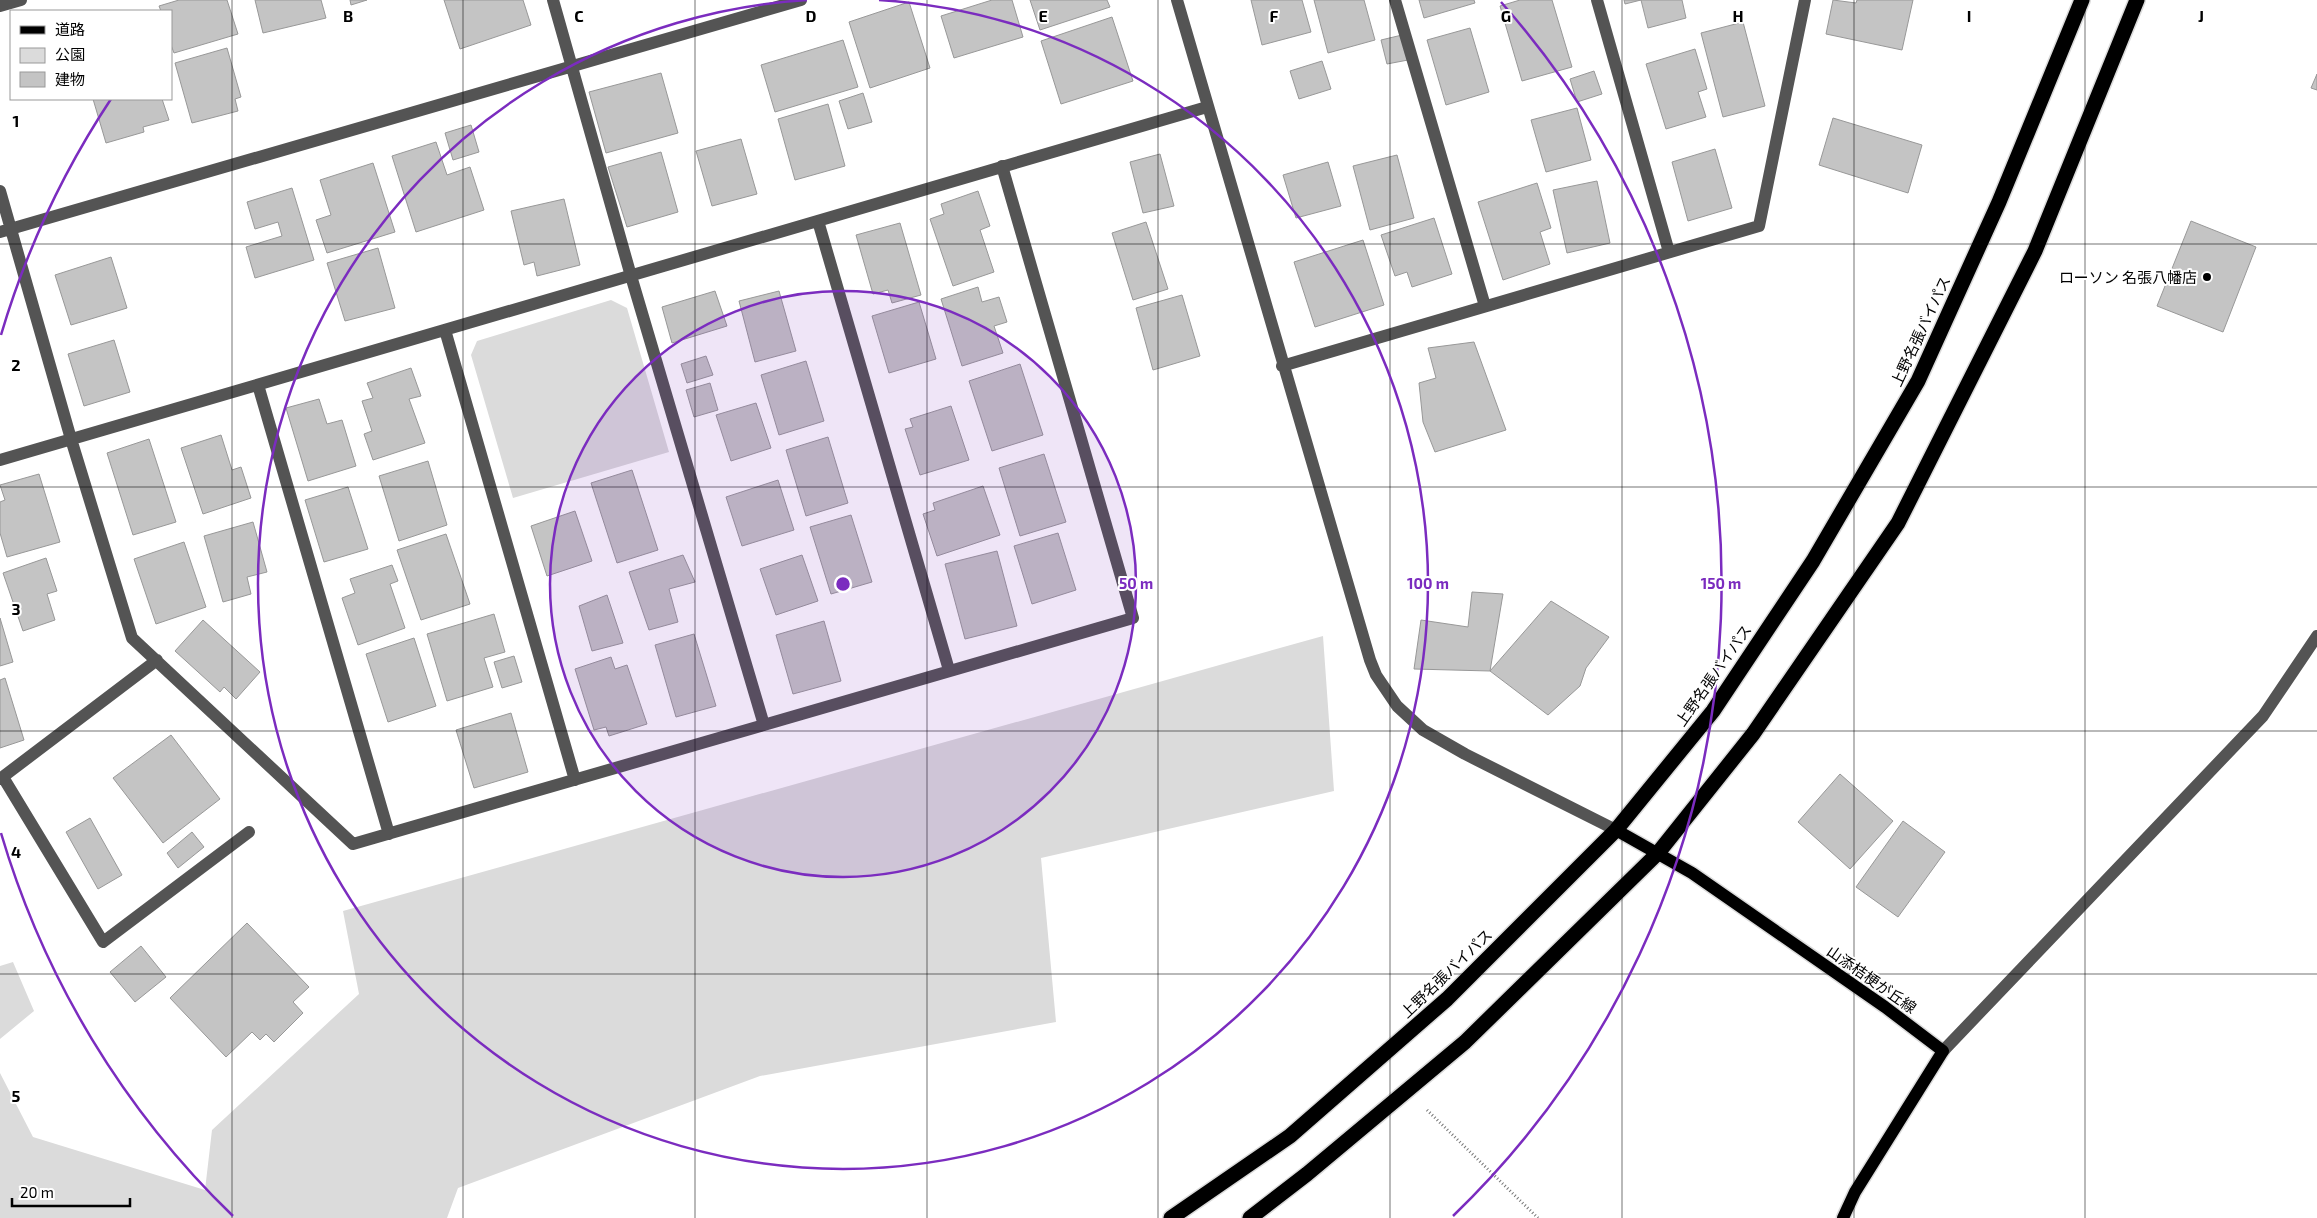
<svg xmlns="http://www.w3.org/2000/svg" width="2317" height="1218" viewBox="0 0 2317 1218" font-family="'Exo 2','Noto Sans JP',sans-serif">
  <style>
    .green { fill: #dbdbdb }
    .building { fill: #c4c4c4; stroke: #989898 }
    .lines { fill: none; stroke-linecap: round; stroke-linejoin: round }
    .major-casing { stroke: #dbdbdb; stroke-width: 15 }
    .highway-casing { stroke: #dbdbdb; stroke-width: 18 }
    .path { stroke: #767676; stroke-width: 3; stroke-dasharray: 1 2.5; stroke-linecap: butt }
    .minor { stroke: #545454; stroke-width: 12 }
    .major { stroke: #000; stroke-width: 12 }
    .highway { stroke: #000; stroke-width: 15 }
    .grid { fill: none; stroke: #000; stroke-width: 1; stroke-opacity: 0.55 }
    .ring { fill: none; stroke: #7b2cbf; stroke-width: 2.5 }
    .poi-dot { fill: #000; stroke: #fff; stroke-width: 2 }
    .labels { text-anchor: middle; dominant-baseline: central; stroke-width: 4; stroke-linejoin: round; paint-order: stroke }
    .poi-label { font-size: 15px; fill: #000; stroke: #fff; text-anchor: end }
    .street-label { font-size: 15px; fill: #000; stroke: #fff }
    .grid-label { font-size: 16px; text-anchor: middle; font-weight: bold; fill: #000; stroke: #fff; stroke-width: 4; stroke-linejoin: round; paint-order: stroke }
    .centre { fill: #7b2cbf; stroke: #fff; stroke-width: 2.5 }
    .ring-label { font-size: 15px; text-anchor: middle; font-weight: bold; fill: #7b2cbf; stroke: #fff; stroke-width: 4; stroke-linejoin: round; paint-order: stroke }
  </style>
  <rect width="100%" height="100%" fill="#fff"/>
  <path class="green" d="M611 300 627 308 669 452 513 498 471 355 477 341Z
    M1323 636 1334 791 1041 858 1056 1022 760 1076 458 1188 447 1218H0V1073L33 1137 205 1190 212 1130 359 994 343 911Z
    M13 962 34 1011 0 1039V966Z"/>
  <path class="building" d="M179 0H227L238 34 174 53 171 45V11H161L159 6Z
    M255 0H321L326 18 263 33Z
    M350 0H367L351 5Z
    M444 0H523L531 25 460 49Z
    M992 0H1012L1023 37 954 58 941 16Z
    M1030 0H1107L1110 7 1040 30Z
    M1251 0H1302L1311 32 1262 45Z
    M1314 0H1364L1375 40 1328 53Z
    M1419 0H1474L1475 3 1424 18Z
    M1520 0H1552L1572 67 1522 81 1500 6Z
    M1624 0H1682L1686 18 1648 28 1641 0 1625 4Z
    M1833 0 1856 3 1857 0H1913L1902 50 1826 34Z
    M909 2 930 68 870 88 849 22Z
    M1112 17 1133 81 1061 104 1041 41Z
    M1743 22 1765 106 1723 117 1701 33Z
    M1470 28 1489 92 1446 105 1427 40Z
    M1402 35 1408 60 1387 64 1381 40Z
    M843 40 858 87 775 112 761 65Z
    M227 48 241 97 235 99 238 111 192 123 175 63Z
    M1695 49 1707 89 1698 92 1706 117 1666 129 1646 64Z
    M1322 61 1331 89 1299 99 1290 71Z
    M1594 71 1602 94 1577 102 1570 79Z
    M661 73 678 133 606 153 589 92Z
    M2317 74V90L2311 88Z
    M863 93 872 122 848 129 839 101Z
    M93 99H162L169 120 143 127 144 132 106 143Z
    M828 104 845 166 795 180 778 119Z
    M1577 108 1591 160 1546 172 1531 120Z
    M1833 118 1922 145 1908 193 1819 165Z
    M471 125 479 152 453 160 445 133Z
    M741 139 757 194 712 206 696 151Z
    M436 142 447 175 470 167 484 210 416 232 392 156Z
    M1715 149 1732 208 1688 221 1672 162Z
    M661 152 678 212 627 227 608 167Z
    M1160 154 1174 206 1143 213 1130 162Z
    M1397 155 1414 218 1370 230 1353 166Z
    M1328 162 1341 206 1296 218 1283 175Z
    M373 163 395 232 327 253 316 220 331 215 320 180Z
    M1597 181 1610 243 1567 253 1553 190Z
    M1537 183 1551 228 1540 232 1550 264 1503 280 1478 202Z
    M292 188 314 260 255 278 246 247 282 236 278 222 255 229 247 202Z
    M978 191 990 226 980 230 994 272 953 286 930 219 944 214 941 204Z
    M564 199 580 265 537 276 534 262 524 265 511 211Z
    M1434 218 1452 274 1412 287 1407 272 1395 276 1381 235Z
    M2191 221 2256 247 2223 332 2157 306Z
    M1146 222 1168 289 1133 300 1112 233Z
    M900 223 921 295 892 303 888 290 873 294 856 235Z
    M1363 240 1384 305 1315 327 1294 262Z
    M378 248 395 308 345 321 327 263Z
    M111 257 127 308 71 325 55 275Z
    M978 287 982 302 999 297 1007 322 994 326 1003 353 962 366 941 299Z
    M715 291 727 326 672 343 662 307Z
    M779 291 796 351 755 362 739 301Z
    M1182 295 1200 356 1153 370 1136 308Z
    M919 302 936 359 889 373 872 316Z
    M114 340 130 392 84 406 68 354Z
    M1474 342 1506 430 1435 452 1423 422 1419 383 1436 378 1428 348Z
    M706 356 713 375 687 383 681 364Z
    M806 361 824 421 779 435 761 375Z
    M1020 364 1043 435 992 451 969 381Z
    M411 368 421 396 409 399 425 443 373 460 364 434 372 431 362 401 373 398 367 383Z
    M710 383 718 410 694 417 686 390Z
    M319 399 327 424 342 420 356 466 308 481 286 408Z
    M756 403 771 448 731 461 716 415Z
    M951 406 969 460 920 475 905 429 913 427 910 419Z
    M221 435 232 470 241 467 251 498 203 514 181 448Z
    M828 437 848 503 806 516 786 450Z
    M149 439 176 522 133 535 107 453Z
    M1044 454 1066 522 1020 536 999 468Z
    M428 461 447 525 399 541 379 476Z
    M632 470 658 550 617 563 591 483Z
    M39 474 60 542 7 557 0 533V502L5 500 0 485Z
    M778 480 794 530 742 546 726 497Z
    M983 486 1000 535 937 556 923 514 935 510 933 503Z
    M348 487 368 549 324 562 305 500Z
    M575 511 592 561 547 576 531 526Z
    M851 515 872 582 831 594 810 527Z
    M253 522 267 572 247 577 251 594 223 602 204 536Z
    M1058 533 1076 590 1032 604 1014 546Z
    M446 534 470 604 421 620 397 550Z
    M184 542 206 607 156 624 134 559Z
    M997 551 1017 626 965 639 945 564Z
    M683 555 695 582 669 589 678 622 649 630 629 572Z
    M802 555 818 601 776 615 760 569Z
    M46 558 57 591 47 594 55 620 23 631 3 573Z
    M392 565 398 581 390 584 405 628 358 645 342 598 355 593 350 579Z
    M1472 592 1503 594 1490 671 1414 669 1421 620 1468 627Z
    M607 595 623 643 592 651 579 606Z
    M1551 601 1609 637 1586 668 1580 686 1548 715 1490 671Z
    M494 614 505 652 484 658 493 687 447 701 427 634Z
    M0 618 13 662 0 666Z
    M203 620 260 672 236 699 224 687 220 692 175 651Z
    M824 621 841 681 793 694 776 635Z
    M694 634 716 706 676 717 655 645Z
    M414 638 436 706 388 722 366 654Z
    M514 656 522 682 502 688 494 662Z
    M611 657 615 669 627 665 647 724 609 736 606 727 594 730 575 669Z
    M5 678 24 740 0 748V680Z
    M511 713 528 772 474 788 456 730Z
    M171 735 220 799 163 843 113 778Z
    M1840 774 1893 821 1850 869 1798 822Z
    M90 818 122 875 98 889 66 832Z
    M1903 821 1945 852 1898 917 1856 887Z
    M192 832 204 847 178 868 167 853Z
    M247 923 309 987 293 1002 303 1013 274 1042 266 1034 260 1040 252 1032 226 1057 170 998Z
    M141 946 166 977 135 1002 110 972Z"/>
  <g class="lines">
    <g class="major-casing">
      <path id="major" d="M1616 830 1692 873 1885 1007 1943 1051 1855 1192 1843 1218"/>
    </g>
    <g class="highway-casing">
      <path id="highway" d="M1171 1218 1290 1136 1447 999 1616 830 1713 711 1813 561 1918 381 1999 202 2082 0
        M1250 1218 1307 1174 1465 1042 1658 853 1753 734 1898 523 2035 251 2137 0"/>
    </g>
    <path class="path" d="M1427 1110 1538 1218"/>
    <path class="minor" d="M553 0 631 276 764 725
      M1177 0 1370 660 1376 675 1397 706 1423 730 1465 754 1616 830
      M1395 0 1485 306
      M1597 0 1669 252
      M0 6 21 0
      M0 191 71 439 132 638 353 844 1133 618 1002 166
      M818 221 949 670
      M0 232 801 0
      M445 330 575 780
      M1282 366 1759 226 1805 0
      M258 385 389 834
      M0 460 1207 107
      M3 777 103 942 249 832
      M0 779 157 660
      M1943 1051 2263 716 2317 636"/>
    <use href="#major" class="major"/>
    <use href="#highway" class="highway"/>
  </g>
  <path class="grid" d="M232 0V1218M463 0V1218M695 0V1218M927 0V1218M1158 0V1218M1390 0V1218M1622 0V1218M1854 0V1218M2085 0V1218M0 244H2317M0 487H2317M0 731H2317M0 974H2317"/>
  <circle cx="843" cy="584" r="293" fill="#7b2cbf" fill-opacity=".12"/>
  <g class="ring">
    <circle cx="843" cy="584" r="293"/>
    <path d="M879 0A585 585 0 1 1 807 0"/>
    <path d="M233 1216A878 878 0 0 1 1 833M1 335A878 878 0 0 1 111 99M1501 2A878 878 0 0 1 1453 1216"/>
  </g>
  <circle class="poi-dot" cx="2207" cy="277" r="5"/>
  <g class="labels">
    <g class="poi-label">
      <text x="2197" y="277">ローソン 名張八幡店</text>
    </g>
    <g class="street-label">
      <text transform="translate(1920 331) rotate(-65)">上野名張バイパス</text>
      <text transform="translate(1713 675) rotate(-55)">上野名張バイパス</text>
      <text transform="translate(1446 973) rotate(-44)">上野名張バイパス</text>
      <text transform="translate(1872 979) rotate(35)">山添桔梗が丘線</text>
    </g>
  </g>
  <g class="grid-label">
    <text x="348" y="22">B</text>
    <text x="579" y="22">C</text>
    <text x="811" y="22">D</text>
    <text x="1043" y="22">E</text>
    <text x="1274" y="22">F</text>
    <text x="1506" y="22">G</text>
    <text x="1738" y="22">H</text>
    <text x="1969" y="22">I</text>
    <text x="2201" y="22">J</text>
    <text x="16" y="127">1</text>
    <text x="16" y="371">2</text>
    <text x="16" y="615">3</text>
    <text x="16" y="858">4</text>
    <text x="16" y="1102">5</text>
  </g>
  <circle cx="843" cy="584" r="8" class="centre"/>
  <g class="ring-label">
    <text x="1136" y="589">50 m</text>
    <text x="1428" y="589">100 m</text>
    <text x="1721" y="589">150 m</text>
  </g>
  <rect x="10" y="10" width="162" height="90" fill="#ffffff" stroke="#999999"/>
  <rect x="20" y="26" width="25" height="8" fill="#000000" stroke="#999999"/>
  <text x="55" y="35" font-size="15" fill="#000000">道路</text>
  <rect x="20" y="48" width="25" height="15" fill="#dbdbdb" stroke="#999999"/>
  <text x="55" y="60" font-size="15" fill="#000000">公園</text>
  <rect x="20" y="72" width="25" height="15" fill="#c4c4c4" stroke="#999999"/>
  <text x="55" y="85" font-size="15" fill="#000000">建物</text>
  <path d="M12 1198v8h118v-8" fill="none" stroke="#000000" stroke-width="2.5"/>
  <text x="20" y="1198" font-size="15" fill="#000000" stroke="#ffffff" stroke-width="4" paint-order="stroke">20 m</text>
</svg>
